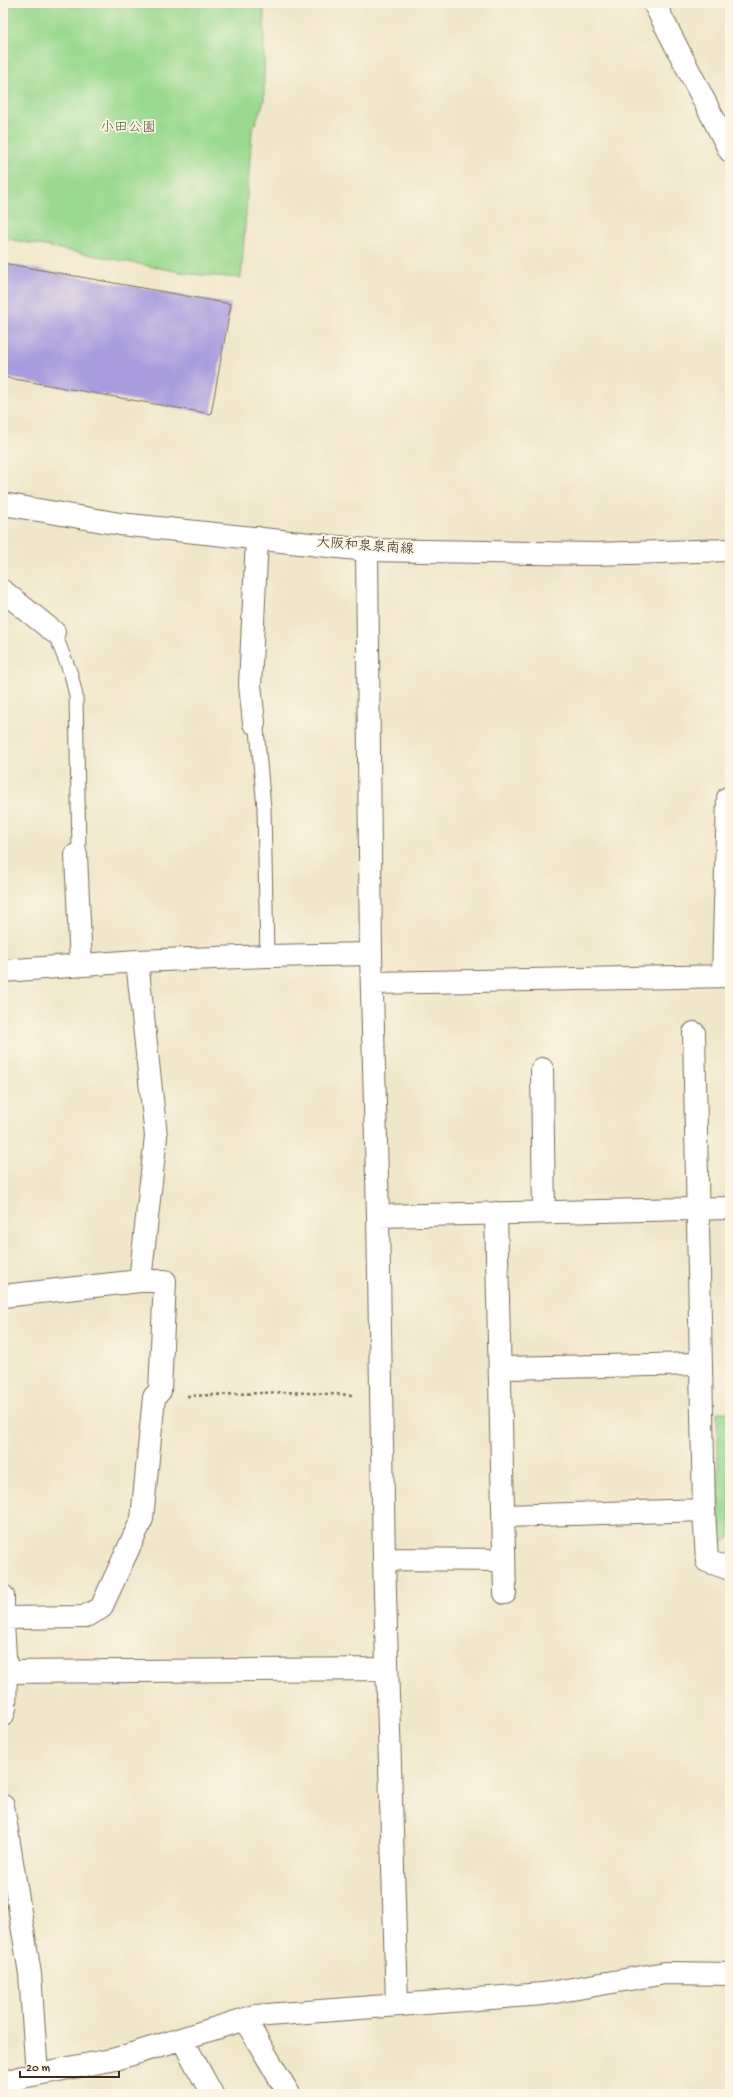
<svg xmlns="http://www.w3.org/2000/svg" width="733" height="2097" viewBox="0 0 733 2097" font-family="'Gochi Hand','Klee One',sans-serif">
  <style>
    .green { fill: #9ad98f; stroke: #6a8256 }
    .building { fill: #a89cde }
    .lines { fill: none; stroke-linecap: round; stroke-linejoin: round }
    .lane-casing { stroke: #7a6c5a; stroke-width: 15 }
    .street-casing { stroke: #7a6c5a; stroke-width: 24 }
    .primary-casing { stroke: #7a6c5a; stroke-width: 24 }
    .path { stroke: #7a6c5a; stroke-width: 2.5; stroke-dasharray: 3 3; stroke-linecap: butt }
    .lane { stroke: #fff; stroke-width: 13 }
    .street { stroke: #fff; stroke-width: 22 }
    .primary { stroke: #fff; stroke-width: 22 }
    .labels { text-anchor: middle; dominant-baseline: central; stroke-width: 3.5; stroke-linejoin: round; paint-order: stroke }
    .park-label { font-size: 14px; fill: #53563a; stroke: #fcf5e5 }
    .street-label { font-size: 14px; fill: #3b2a1e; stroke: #fcf5e5 }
  </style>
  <rect width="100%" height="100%" fill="#fcf5e5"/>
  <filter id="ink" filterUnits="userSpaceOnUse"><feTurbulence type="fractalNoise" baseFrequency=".025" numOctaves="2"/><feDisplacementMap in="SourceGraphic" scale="8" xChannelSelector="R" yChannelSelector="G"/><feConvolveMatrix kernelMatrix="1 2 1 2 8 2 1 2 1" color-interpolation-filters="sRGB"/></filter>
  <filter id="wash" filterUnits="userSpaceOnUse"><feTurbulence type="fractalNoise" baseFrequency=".012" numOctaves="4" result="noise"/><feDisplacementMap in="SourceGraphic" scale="16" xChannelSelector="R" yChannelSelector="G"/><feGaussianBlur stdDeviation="0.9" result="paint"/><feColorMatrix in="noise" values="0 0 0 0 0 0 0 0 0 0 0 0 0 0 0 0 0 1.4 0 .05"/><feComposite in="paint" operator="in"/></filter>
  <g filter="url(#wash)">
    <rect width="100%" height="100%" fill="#f0e6c9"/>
    <path class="green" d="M3 3H264V101L252 131 241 278 191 274 3 238Z
      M717 1412H730V1538L720 1544Z"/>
    <g id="blocks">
      <path class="building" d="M3 263 231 304 211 414 3 377Z"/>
    </g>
  </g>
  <g filter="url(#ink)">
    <use href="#blocks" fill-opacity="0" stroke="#7a6c5a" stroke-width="1"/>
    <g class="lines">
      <g class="lane-casing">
        <path id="lane" d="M54 632 71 674 76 696 79 850 76 855
          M254 723 257 729 264 808 267 956"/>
      </g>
      <g class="street-casing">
        <path id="street" d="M654 3 730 151
          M367 550 371 954 378 1216 384 1559 397 2005
          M3 591 54 632
          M254 723 250 685 257 538
          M76 855 81 965
          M137 961 156 1136 140 1281
          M3 971 137 961 267 956 371 954
          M723 976 728 798
          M372 983 730 976
          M694 1033 704 1510 707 1561 730 1569
          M542 1069 544 1212
          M496 1213 505 1593
          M378 1216 730 1208
          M3 1296 140 1281H165L160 1391 154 1397 142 1519 101 1608 84 1617 3 1618
          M500 1368 701 1364
          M504 1516 704 1510
          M384 1559 504 1560
          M3 1596V1613
          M3 1624 6 1672
          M3 1715 5 1708 6 1672 387 1669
          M3 1806 30 1974 37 2074
          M245 2020 289 2094
          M182 2039 212 2094
          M3 2083 22 2077 116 2059 255 2016 543 1994 665 1973 730 1974"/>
      </g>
      <g class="primary-casing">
        <path id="primary" d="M3 504 120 524 367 550 594 554 730 550"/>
      </g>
      <path class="path" d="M187 1396 284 1392 354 1395"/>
      <use href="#lane" class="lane"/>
      <use href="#street" class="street"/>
      <use href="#primary" class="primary"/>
    </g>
  </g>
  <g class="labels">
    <g class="park-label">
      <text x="128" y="128">小田公園</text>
    </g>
    <g class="street-label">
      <text transform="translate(365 547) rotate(4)">大阪和泉泉南線</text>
    </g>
  </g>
  <rect width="733" height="2097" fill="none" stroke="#fcf5e5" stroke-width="16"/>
  <path d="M20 2071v6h99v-6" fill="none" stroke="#3b2a1e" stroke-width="2"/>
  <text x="26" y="2071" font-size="12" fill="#3b2a1e" stroke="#fcf5e5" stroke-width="3" paint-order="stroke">20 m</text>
</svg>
